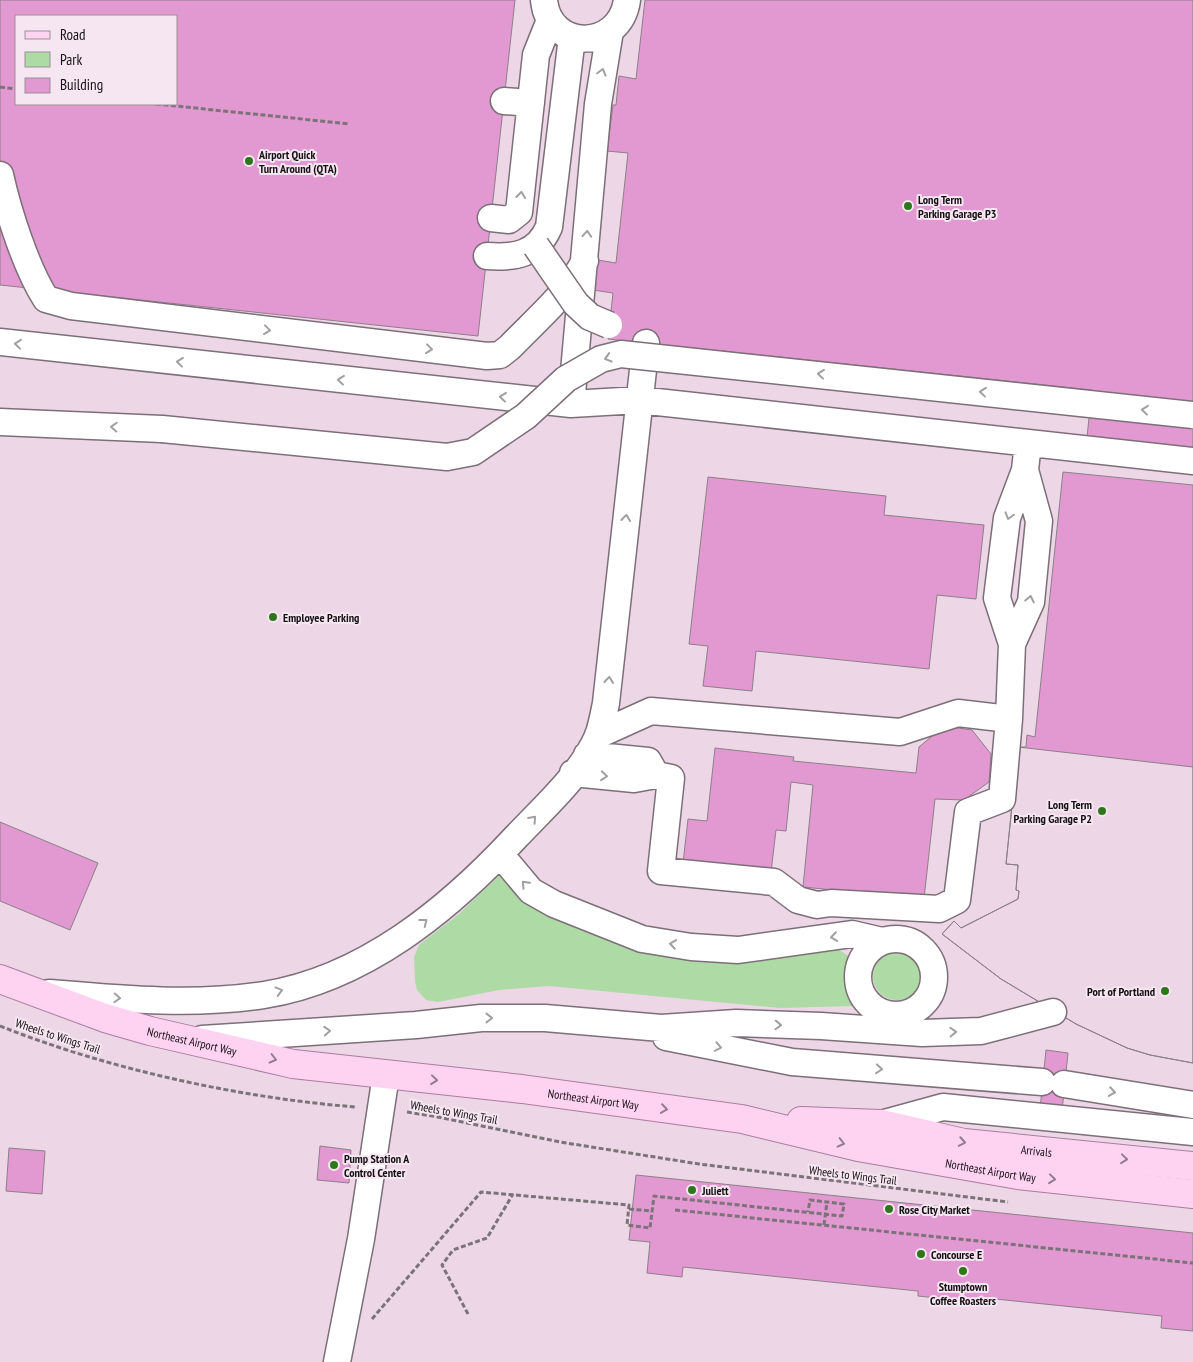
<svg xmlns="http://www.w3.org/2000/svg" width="1193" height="1362" viewBox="0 0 1193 1362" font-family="'PT Sans Narrow',sans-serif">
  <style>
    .built { fill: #edd7e6; fill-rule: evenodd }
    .green { fill: #aedaa5 }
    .building { fill: #e298d0; stroke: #8d7f89; fill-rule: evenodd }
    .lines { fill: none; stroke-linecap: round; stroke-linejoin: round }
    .minor-casing { stroke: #7c6f78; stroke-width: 29 }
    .major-casing { stroke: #ac7b9f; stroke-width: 30 }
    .path { stroke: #7c727a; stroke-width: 3; stroke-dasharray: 5 2.5; stroke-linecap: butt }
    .minor { stroke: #fff; stroke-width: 26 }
    .major { stroke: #fed3f2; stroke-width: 28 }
    .minor-bridge-casing { stroke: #7c6f78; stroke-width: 29; stroke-linecap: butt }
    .minor-bridge { stroke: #fff; stroke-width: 26 }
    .oneway { stroke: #a19fa1 }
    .oneway2 { stroke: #957b8e }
    .poi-dot { fill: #2d771b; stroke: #f5e6f1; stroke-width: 2 }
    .labels { text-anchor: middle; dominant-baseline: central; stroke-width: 4; stroke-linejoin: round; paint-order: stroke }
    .poi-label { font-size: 12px; font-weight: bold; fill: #151014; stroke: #f5e6f1; text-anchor: start }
    .street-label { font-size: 12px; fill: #151014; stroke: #f5e6f1 }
  </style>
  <rect width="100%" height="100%" fill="#f5e6f1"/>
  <path class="built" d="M0 0H1193V1362H0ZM16 16H176V104H16Z"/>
  <path class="green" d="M504 871 628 941 834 946 852 959 849 983 856 1004 854 1006 780 1008 549 986 499 990 438 1002 426 1000 417 990 415 982 414 957 419 945 459 914Z
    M873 976a24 24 0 1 1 48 0a24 24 0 1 1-48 0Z"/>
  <path class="building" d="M0 0H515L478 336 0 285ZM16 16H176V104H16Z
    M645 0H1193V467L1085 456 1092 390 608 339 613 293 593 290 598 260 616 263 628 153 607 151 613 105H616L619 76 636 79Z
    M1063 472 1193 485V1063L1150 1055 1127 1048 1076 1024 1001 979 942 934 954 921 961 928 1018 899 1019 891 1016 890 1018 865 1006 864 1018 747H1026L1027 735 1035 737Z
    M708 477 886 496 884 515 984 525 976 599 937 595 929 669 756 651 752 691 703 686 708 646 689 644Z
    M944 726 972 730 991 754 989 782 964 800 935 799 924 899 803 887 813 785 791 782 786 831 776 830 771 872 683 863 688 819 707 821 715 748 794 757 793 761 916 773 919 747Z
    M1018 747 1193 767V1063L1150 1055 1127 1048 1076 1024 1001 979 942 934 954 921 961 928 1018 899 1019 891 1016 890 1018 865 1006 864Z
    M0 822 98 863 70 930 0 901Z
    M1046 1050 1068 1053 1062 1111 1040 1109Z
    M320 1146 351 1150 349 1183 317 1180Z
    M9 1148 45 1151 42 1194 6 1191Z
    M636 1175 1193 1233V1331L1161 1328 1162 1316 995 1299 994 1304 918 1296V1291L683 1267 682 1277 647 1273 650 1242 629 1240Z"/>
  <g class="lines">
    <g class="minor-casing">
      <path id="minor" d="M544 0C549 52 620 51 627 0
        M504 101 531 103
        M0 175C8 211 26 268 46 299L71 306 487 356 500 355 510 347C536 320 567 294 585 261
        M491 218 509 220 519 212 536 55 550 20
        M487 256C514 258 537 255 549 227L572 37
        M0 342 571 404 639 400 1193 461
        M572 394 598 104 610 31
        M0 422 162 429
        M1012 644 1031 602 1039 521 1025 470
        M1009 719 1012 644 997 598 1007 518 1025 470 1028 443
        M598 735 651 711 900 732 958 713 1009 719 1002 799 968 812 957 900 939 909 831 903 817 905 798 900 774 882 661 871 671 778 656 775
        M573 773 634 779 656 775 648 761 587 755
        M500 854 531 891 554 904 642 939 691 947 738 950 852 934 882 941
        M858 977a38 38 0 1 1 76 0a38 38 0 1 1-76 0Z
        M49 993C120 999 193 1006 264 995 364 979 448 910 515 838 544 807 581 775 598 736 602 725 604 713 606 703L646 343
        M906 1024 922 1033 981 1031 1053 1012
        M666 1037 792 1062 1042 1082
        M202 1039 416 1025 481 1018H545L661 1028 736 1023 821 1026 922 1033
        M1064 1084 1193 1105
        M881 1124 943 1107 1193 1132
        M337 1362 361 1239 386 1075"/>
    </g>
    <g class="major-casing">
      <g id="major">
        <path id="s1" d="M0 979 105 1018 150 1031 293 1064 522 1089 742 1119 858 1147 1018 1175 1193 1194"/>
        <path id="s2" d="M801 1121 881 1124 964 1143 1193 1166"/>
      </g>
    </g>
    <path class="path" d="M0 87 16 89
      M156 104 350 124
      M0 1026C108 1069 240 1098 356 1107
      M407 1112 438 1117 560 1142 699 1164 1008 1202
      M629 1209 652 1211
      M675 1210 1193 1263
      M824 1225 827 1202
      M468 1314 442 1265 453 1250 487 1238 513 1194
      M372 1319 481 1192 629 1205 627 1225 650 1228 654 1196 842 1216 844 1204 810 1200 808 1212"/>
    <use href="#minor" class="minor"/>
    <use href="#major" class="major"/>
    <g class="minor-bridge-casing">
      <path id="minor-bridge" d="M536 246 576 304 590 317 609 325
        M162 429 447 457 473 452 526 416 566 379 601 359 621 354 1193 415"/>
    </g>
    <use href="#minor-bridge" class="minor-bridge"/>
  </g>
  <defs><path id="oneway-chevron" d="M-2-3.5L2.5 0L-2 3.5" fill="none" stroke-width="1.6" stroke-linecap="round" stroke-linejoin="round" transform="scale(1.25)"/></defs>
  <g class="oneway">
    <use href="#oneway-chevron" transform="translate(602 72) rotate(-75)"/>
    <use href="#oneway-chevron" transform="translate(521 195) rotate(-84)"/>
    <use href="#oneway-chevron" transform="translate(587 234) rotate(-86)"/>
    <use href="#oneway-chevron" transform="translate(267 330) rotate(7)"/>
    <use href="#oneway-chevron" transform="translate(18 344) rotate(-174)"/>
    <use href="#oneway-chevron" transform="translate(429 349) rotate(7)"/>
    <use href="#oneway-chevron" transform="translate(608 358) rotate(164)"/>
    <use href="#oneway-chevron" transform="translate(180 362) rotate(-174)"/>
    <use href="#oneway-chevron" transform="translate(821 374) rotate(-174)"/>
    <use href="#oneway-chevron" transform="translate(341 380) rotate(-174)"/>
    <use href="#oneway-chevron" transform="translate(983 392) rotate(-174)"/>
    <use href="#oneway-chevron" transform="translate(503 397) rotate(-174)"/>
    <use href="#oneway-chevron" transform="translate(1145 410) rotate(-174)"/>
    <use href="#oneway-chevron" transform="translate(114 427) rotate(-177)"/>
    <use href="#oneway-chevron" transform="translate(1009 516) rotate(106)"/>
    <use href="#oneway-chevron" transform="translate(626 518) rotate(-84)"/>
    <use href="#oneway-chevron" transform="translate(1030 599) rotate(-78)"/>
    <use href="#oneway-chevron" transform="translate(609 680) rotate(-84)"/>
    <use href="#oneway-chevron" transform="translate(604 776) rotate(5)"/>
    <use href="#oneway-chevron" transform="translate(533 819) rotate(-48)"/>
    <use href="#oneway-chevron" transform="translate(525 884) rotate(-133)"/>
    <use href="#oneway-chevron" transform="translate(424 922) rotate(-38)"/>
    <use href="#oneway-chevron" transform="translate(834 937) rotate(172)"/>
    <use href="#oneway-chevron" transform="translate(673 944) rotate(-171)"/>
    <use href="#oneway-chevron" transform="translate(279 991) rotate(-15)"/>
    <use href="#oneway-chevron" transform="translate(117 998) rotate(3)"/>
    <use href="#oneway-chevron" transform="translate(489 1018)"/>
    <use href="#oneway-chevron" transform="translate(778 1025) rotate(2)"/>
    <use href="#oneway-chevron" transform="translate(327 1031) rotate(-4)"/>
    <use href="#oneway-chevron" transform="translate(953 1032) rotate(-2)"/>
    <use href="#oneway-chevron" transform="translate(718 1047) rotate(11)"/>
    <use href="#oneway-chevron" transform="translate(879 1069) rotate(5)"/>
    <use href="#oneway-chevron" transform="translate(1112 1092) rotate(9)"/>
  </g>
  <g class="oneway2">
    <use href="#oneway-chevron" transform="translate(273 1059) rotate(14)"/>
    <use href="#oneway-chevron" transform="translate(434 1080) rotate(6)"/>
    <use href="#oneway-chevron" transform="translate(664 1109) rotate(8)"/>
    <use href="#oneway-chevron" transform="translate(962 1142) rotate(10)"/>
    <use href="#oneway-chevron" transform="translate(841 1143) rotate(14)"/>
    <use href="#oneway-chevron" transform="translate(1124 1159) rotate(6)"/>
    <use href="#oneway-chevron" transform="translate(1052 1179) rotate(6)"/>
  </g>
  <g class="poi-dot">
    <circle cx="249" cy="161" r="5"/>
    <circle cx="908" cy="206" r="5"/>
    <circle cx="273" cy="617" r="5"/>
    <circle cx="1102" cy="811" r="5"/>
    <circle cx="1165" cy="991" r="5"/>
    <circle cx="334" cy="1165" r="5"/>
    <circle cx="692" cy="1190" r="5"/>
    <circle cx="889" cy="1209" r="5"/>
    <circle cx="921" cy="1254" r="5"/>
    <circle cx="963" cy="1271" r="5"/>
  </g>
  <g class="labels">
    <g class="poi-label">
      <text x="259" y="154">Airport Quick<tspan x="259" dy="14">Turn Around (QTA)</tspan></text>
      <text x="918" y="199">Long Term<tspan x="918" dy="14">Parking Garage P3</tspan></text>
      <text x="283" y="617">Employee Parking</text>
      <text x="1092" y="804" text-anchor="end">Long Term<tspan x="1092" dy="14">Parking Garage P2</tspan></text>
      <text x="1155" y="991" text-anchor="end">Port of Portland</text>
      <text x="344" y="1158">Pump Station A<tspan x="344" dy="14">Control Center</tspan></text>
      <text x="702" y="1190">Juliett</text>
      <text x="899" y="1209">Rose City Market</text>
      <text x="931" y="1254">Concourse E</text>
      <text x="963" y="1286" text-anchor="middle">Stumptown<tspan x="963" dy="14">Coffee Roasters</tspan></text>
    </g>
    <g class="street-label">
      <text transform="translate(58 1036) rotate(18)">Wheels to Wings Trail</text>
      <text stroke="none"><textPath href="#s1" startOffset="202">Northeast Airport Way</textPath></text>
      <text stroke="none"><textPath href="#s1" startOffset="608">Northeast Airport Way</textPath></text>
      <text transform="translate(454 1112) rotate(10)">Wheels to Wings Trail</text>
      <text stroke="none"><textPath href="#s2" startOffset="238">Arrivals</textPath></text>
      <text stroke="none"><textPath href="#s1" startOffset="1012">Northeast Airport Way</textPath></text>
      <text transform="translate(853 1175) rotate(7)">Wheels to Wings Trail</text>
    </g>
  </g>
  <rect x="15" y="15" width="162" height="90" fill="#f5e6f1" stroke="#9b9099"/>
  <rect x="25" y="31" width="25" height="8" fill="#fed3f2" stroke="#9b9099"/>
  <text x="60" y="40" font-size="15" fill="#151014">Road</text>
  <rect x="25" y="52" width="25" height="15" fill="#aedaa5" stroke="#9b9099"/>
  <text x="60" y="65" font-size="15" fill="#151014">Park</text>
  <rect x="25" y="78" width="25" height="15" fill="#e298d0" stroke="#9b9099"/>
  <text x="60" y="90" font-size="15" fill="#151014">Building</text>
</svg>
